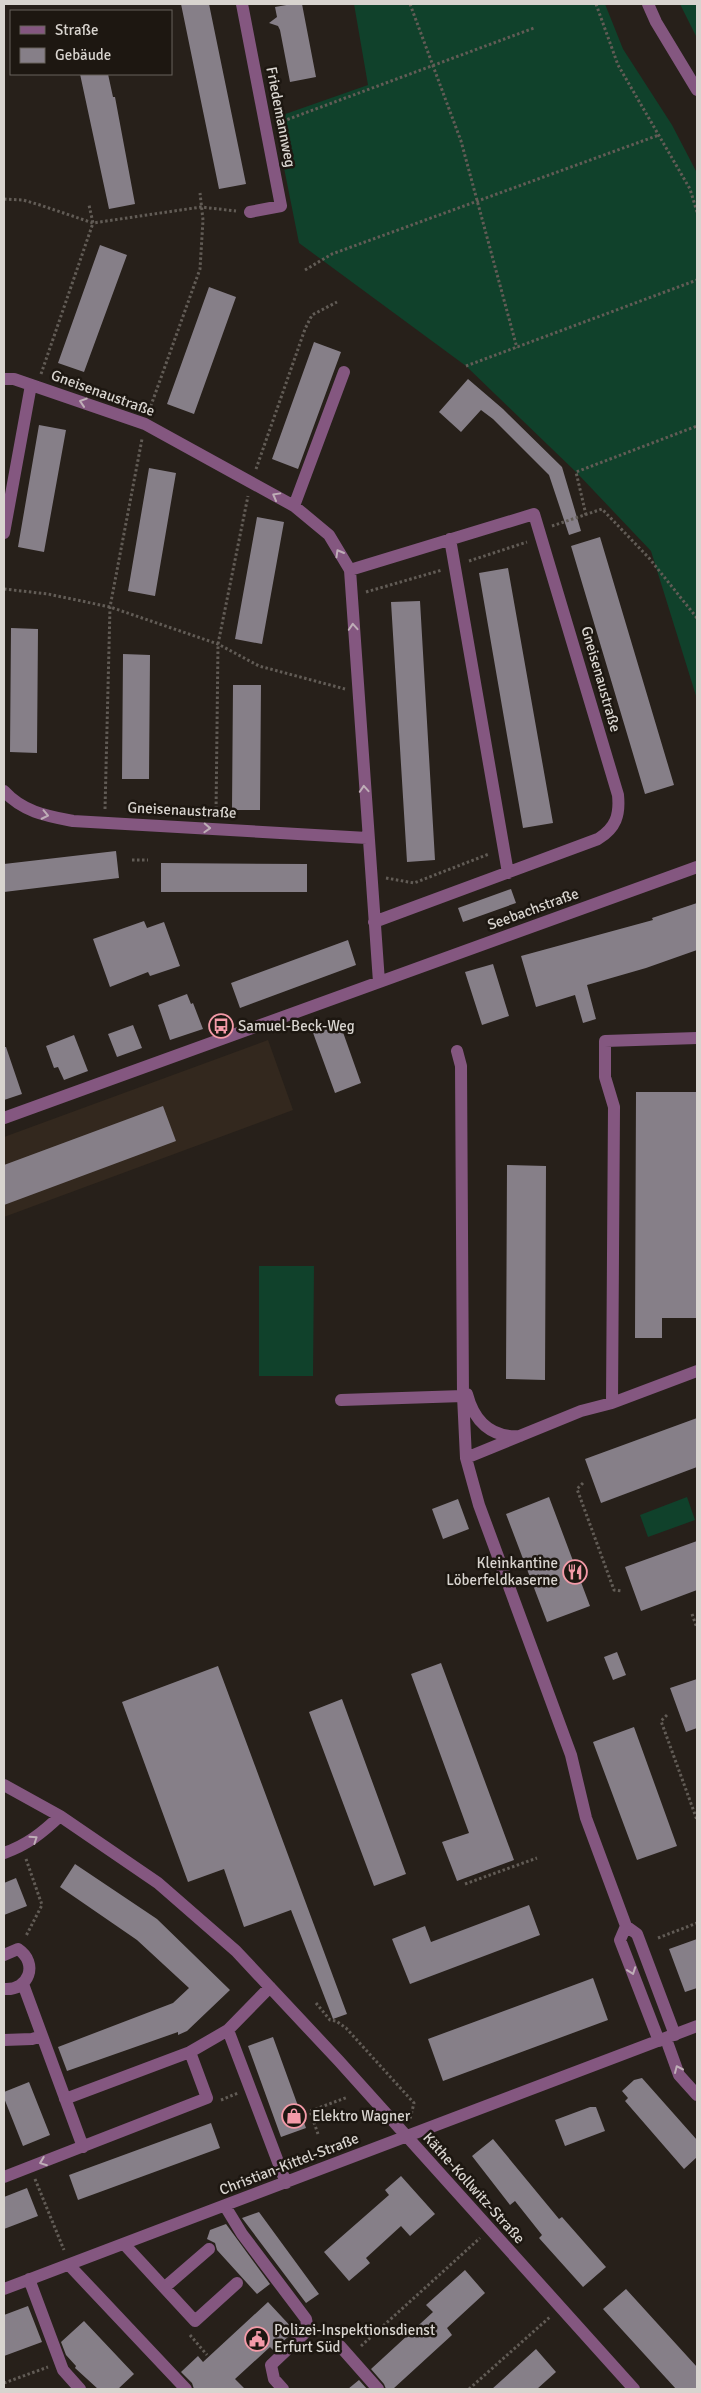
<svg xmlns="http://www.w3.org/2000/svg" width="701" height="2393" viewBox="0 0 701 2393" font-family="Signika,sans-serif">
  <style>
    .built { fill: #33281e }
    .garden { fill: #10412b }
    .building { fill: #867f88 }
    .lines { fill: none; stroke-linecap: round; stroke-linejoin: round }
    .path { stroke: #625c56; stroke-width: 3; stroke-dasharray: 2.5 2.5; stroke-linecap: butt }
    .minor { stroke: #845780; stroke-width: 12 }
    .oneway { stroke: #bfaeb7 }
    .labels { text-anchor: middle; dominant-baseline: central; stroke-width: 5; stroke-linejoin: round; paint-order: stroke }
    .street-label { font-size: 15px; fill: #d8d4cf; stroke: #1d1711 }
    .poi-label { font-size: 15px; fill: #d8d4cf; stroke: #1d1711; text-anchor: start }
  </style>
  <rect width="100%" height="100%" fill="#27201a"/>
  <path class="built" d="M268 1040 293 1110 4 1217V1137Z"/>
  <path class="garden" d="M354 4H605L623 49 672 125 697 173V699L651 551 576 472 466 366 299 243 274 118 368 85Z
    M680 4H697V38Z
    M259 1266H314L313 1376H259Z
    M687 1497 695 1520 648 1537 640 1515Z"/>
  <path class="building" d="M181 4H209L246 184 219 189Z
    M292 4H302L316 77 290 82 280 30 278 26 269 23 277 17 275 7Z
    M80 74H108L113 97H115L135 204 109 209Z
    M100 245 127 255 84 372 58 363Z
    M209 287 236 297 194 414 167 404Z
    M314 342 341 352 298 469 272 459Z
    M468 379 503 409 562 467 581 531 569 535 549 475 493 419 481 410 461 432 439 412Z
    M39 425 66 430 44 552 18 547Z
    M149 468 176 473 155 596 128 591Z
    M257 517 284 522 262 644 235 639Z
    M600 537 674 785 645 794 571 546Z
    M508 568 553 823 523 828 479 573Z
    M420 601 435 860 407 862 391 602Z
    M11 628 38 629 37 753 10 752Z
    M123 654 150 655 149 779H122Z
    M233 685H261L260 810H232Z
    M116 851 119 878 4 892V864Z
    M161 863 307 864V892H161Z
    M511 889 516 903 463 922 458 908Z
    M697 903V950L646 968 587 985 596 1019 583 1023 575 995 536 1007 521 956 653 920 652 918Z
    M144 921 147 928 164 922 180 966 150 976 148 972 110 987 93 939Z
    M348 940 356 965 240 1008 231 983Z
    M493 964 509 1016 482 1025 465 972Z
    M187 994 191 1004 193 1003 203 1029 170 1040 158 1005Z
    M339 1021 361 1083 335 1093 312 1030Z
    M133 1025 142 1048 117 1057 108 1034Z
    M74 1035 88 1071 64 1080 58 1067 54 1068 46 1046Z
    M4 1047H6L22 1094 4 1100Z
    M636 1092H697V1318H662V1338H635Z
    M163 1106 176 1141 4 1205V1165Z
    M507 1165 546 1166 545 1380 506 1379Z
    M697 1418V1467L601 1503 585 1459Z
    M549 1497 590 1606 547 1622 506 1514Z
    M458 1499 469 1529 443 1539 432 1509Z
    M697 1541V1590L641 1611 625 1567Z
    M617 1652 626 1675 613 1680 604 1657Z
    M441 1663 514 1860 457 1881 442 1842 469 1833 411 1674Z
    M218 1666 347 2014 333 2019 291 1910 244 1927 224 1869 188 1882 122 1702Z
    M697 1679V1728L686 1732 670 1688Z
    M342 1699 406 1874 374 1886 309 1712Z
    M634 1727 677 1846 637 1860 593 1742Z
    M75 1864 157 1919 230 1990 187 2031 178 2035V2032L67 2071 58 2047 173 2003 189 1988 137 1940 60 1887Z
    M16 1878 27 1906 4 1915V1883Z
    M529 1905 540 1935 410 1984 392 1939 425 1926 431 1942Z
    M697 1939V1988L685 1992 669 1949Z
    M593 1978 608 2020 443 2081 428 2039Z
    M273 2037 306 2128 281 2137 248 2046Z
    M642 2078 697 2140V2157L684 2169 625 2101 628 2098 622 2091 634 2080Z
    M29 2082 50 2135 23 2146 4 2098V2092Z
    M590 2107H596L605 2131 565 2146 555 2120Z
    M211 2123 220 2148 78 2200 69 2175Z
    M493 2139 559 2219 562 2217 606 2267 583 2287 539 2238 542 2235 515 2201 510 2205 472 2156Z
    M401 2176 435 2214 410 2236 401 2226 366 2258 370 2263 349 2281 324 2252 389 2195 385 2190Z
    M27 2188 38 2216 4 2229V2197Z
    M259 2212 319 2294 306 2303 242 2218Z
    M226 2224 270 2284 257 2294 217 2250 215 2243 207 2239 210 2230Z
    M465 2270 485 2293 447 2328 452 2335 393 2389H386L384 2384 371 2369 433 2312 426 2305Z
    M626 2289 697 2367V2389H676L603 2309Z
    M268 2302 295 2331 273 2350 270 2347 235 2379 245 2389H194L192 2383 181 2372 198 2356 203 2362Z
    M28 2306 42 2342 4 2356V2315Z
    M84 2321 134 2374 118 2389H98L75 2368 76 2366 66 2355 61 2342Z
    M536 2349 556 2372 537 2389H492Z
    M359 2380 367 2389H348Z"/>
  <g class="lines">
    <path class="path" d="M410 4 461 141 517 348
      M596 4 618 65 690 189 697 212
      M278 123 534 28
      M4 199 23 200 40 205 93 223 201 207 236 211
      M305 270 332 254 659 135
      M466 366 697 280
      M41 374 93 223 89 205
      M149 411 200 269 203 220 200 193
      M256 469 305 329 312 315 337 302
      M586 515 576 472 697 426
      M552 526 602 509 649 558 697 618
      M469 561 527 542
      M4 589 48 594 110 607 218 644 259 666 345 689
      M366 592 442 570
      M105 809 110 607 142 439
      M216 814 218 644 248 496
      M132 860H148
      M386 878 414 883 489 854
      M583 1483 577 1489 614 1590 622 1591
      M692 1614 697 1628
      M667 1715 661 1721 697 1820
      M26 1859 42 1905 26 1936
      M465 1884 537 1858
      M658 1938 697 1923
      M316 2003 330 2020 336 2021 346 2028 414 2103 410 2119
      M221 2100 238 2093
      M318 2134 310 2111 348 2097
      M35 2179 64 2250
      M190 2335 207 2355
      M361 2346 480 2238
      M4 2383 48 2367
      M469 2389 551 2316"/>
    <path class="minor" d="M242 4 281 206 250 212
      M648 4 656 22 697 90
      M4 379H14L145 424 294 506 329 535 350 570 379 982
      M294 506 344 372
      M4 533 31 385
      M450 539 508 873
      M350 570 534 514 618 795C620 815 616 828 598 839L374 922
      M4 791C23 812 47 816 73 821L367 838
      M457 1051 461 1066 463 1396 466 1458 479 1505 571 1755 586 1818 626 1926 637 1934 675 2035
      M4 1118 697 867
      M467 1394C474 1421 491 1438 520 1436
      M341 1400 463 1396
      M612 1403 614 1107 605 1077V1041L697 1038
      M466 1458 581 1411 612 1403 697 1371
      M4 1785 60 1816 158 1883 236 1951 339 2061 634 2389
      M4 1853C27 1845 42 1833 60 1816
      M626 1926 620 1940 659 2041
      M4 1955 18 1949C39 1963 29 1991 4 1989
      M23 1984 83 2147
      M228 2030 286 2183
      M666 2039 679 2075 697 2095
      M4 2040 32 2039 42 2036
      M65 2099 190 2052 228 2030 270 1987
      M4 2177 207 2098 190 2052
      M225 2206 242 2234 306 2319 308 2330 271 2365 274 2379 283 2389
      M124 2244 195 2321 237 2283
      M69 2265 186 2389
      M29 2279 63 2370 80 2389
      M165 2287 209 2249
      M4 2289 697 2026
      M340 2346 378 2389"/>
  </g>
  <defs><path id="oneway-chevron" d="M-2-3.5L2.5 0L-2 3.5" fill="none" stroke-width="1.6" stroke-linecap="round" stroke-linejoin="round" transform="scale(1.25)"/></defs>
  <g class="oneway">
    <use href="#oneway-chevron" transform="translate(83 402) rotate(-162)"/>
    <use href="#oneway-chevron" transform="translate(276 496) rotate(-151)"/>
    <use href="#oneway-chevron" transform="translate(339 553) rotate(-120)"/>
    <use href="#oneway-chevron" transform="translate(353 627) rotate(-94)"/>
    <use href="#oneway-chevron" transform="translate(364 789) rotate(-94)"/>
    <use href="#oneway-chevron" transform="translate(45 815) rotate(12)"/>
    <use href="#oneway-chevron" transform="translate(207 828) rotate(2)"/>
    <use href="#oneway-chevron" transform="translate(34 1839) rotate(-34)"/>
    <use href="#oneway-chevron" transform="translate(632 1971) rotate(70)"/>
    <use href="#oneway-chevron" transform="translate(678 2069) rotate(-114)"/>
    <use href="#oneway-chevron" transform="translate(43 2162) rotate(159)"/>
  </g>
  <defs>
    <g id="bus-ring" transform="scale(1.25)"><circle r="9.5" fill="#1d1711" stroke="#f39aa8" stroke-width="1.5"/><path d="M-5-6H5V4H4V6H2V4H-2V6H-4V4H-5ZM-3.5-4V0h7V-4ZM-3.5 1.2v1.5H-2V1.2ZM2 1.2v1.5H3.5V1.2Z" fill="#f39aa8"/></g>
    <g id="restaurant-ring" transform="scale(1.25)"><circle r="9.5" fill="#1d1711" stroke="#f39aa8" stroke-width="1.5"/><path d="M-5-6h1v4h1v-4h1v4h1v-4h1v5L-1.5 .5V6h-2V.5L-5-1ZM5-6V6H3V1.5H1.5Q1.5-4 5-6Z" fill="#f39aa8"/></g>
    <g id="shop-ring" transform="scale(1.25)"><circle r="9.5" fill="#1d1711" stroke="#f39aa8" stroke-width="1.5"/><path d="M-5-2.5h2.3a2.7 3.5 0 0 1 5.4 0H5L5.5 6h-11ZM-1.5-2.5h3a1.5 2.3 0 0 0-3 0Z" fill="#f39aa8"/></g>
    <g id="civic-ring" transform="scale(1.25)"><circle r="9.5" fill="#1d1711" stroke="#f39aa8" stroke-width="1.5"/><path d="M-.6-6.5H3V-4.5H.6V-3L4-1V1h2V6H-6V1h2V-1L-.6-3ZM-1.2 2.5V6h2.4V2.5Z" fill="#f39aa8"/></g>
  </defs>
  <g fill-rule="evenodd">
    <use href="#bus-ring" x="221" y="1026"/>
    <use href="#restaurant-ring" x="575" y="1572"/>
    <use href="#shop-ring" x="294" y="2116"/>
    <use href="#civic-ring" x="257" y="2339"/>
  </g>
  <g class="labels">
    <g class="street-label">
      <text transform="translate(281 117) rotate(79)">Friedemannweg</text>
      <text transform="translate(103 393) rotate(20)">Gneisenaustraße</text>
      <text transform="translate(601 679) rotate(74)">Gneisenaustraße</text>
      <text transform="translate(182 810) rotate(3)">Gneisenaustraße</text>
      <text transform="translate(533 909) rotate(-20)">Seebachstraße</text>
      <text transform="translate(289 2164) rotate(-21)">Christian-Kittel-Straße</text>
      <text transform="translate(474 2188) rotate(48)">Käthe-Kollwitz-Straße</text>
    </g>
    <g class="poi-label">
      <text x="238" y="1026">Samuel-Beck-Weg</text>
      <text x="558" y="1563" text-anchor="end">Kleinkantine<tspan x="558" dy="17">Löberfeldkaserne</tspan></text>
      <text x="312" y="2116">Elektro Wagner</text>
      <text x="274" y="2330">Polizei-Inspektionsdienst<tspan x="274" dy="17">Erfurt Süd</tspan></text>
    </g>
  </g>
  <rect width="701" height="2393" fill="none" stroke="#d8d4cf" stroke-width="10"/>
  <rect x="10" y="10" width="162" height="65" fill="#1d1711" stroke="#68635d"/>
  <rect x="20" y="26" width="25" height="8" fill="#845780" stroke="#68635d"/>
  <text x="55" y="35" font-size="15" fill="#d8d4cf">Straße</text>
  <rect x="20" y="48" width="25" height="15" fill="#867f88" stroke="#68635d"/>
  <text x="55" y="60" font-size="15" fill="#d8d4cf">Gebäude</text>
</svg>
